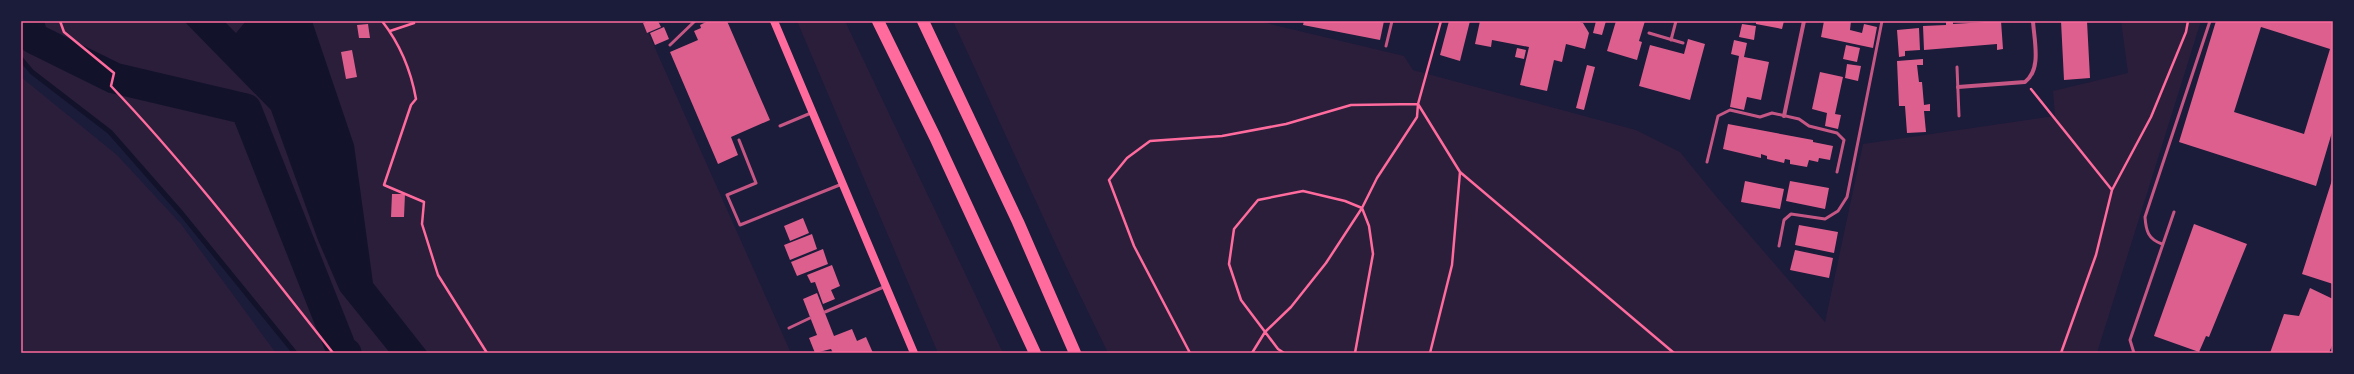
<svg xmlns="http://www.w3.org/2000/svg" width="2354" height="374" viewBox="0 0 2354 374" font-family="'PT Sans Narrow',sans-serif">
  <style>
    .green { fill: #2a1e3b }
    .water { fill: #12122b }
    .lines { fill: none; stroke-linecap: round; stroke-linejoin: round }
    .stream { stroke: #12122b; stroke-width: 5 }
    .river { stroke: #12122b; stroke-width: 31 }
    .building { fill: #dd5f8e; fill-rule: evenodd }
    .path { stroke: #ff6b9d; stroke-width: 2.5 }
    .service { stroke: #c65784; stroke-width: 3 }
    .minor { stroke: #c65784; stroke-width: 4 }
    .secondary { stroke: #ff6b9d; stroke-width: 8 }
    .motorway { stroke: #ff6b9d; stroke-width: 12 }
    .neatline { fill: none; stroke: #ff6b9d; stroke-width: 1.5 }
  </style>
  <rect width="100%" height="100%" fill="#1b1b3a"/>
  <path class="green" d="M21 21H643L791 353H295L182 214 110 132 32 72 21 59Z
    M797 21H845L1003 353H938Z
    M953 21H1258L1404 56 1413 70 1636 130 1680 152 1715 195 1825 322 1863 144 2055 116 2053 91 2128 73 2121 21H2201L2097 353H1108L1062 258Z
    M21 77 117 155 181 224 276 353H21Z"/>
  <path class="water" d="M184 21H224L236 33 246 21H312L354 145 373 283 428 353H390L340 291 318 240 271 110Z"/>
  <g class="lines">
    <path class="stream" d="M21 59 32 72 110 132 182 214 295 353"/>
    <path class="river" d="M28 21 33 38 114 78 246 109 342 351 346 353"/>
  </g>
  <path class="building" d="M649 21H658L661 27 647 33 643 23Z
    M708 21H727L770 120 731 137 738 155 718 164 670 52 698 40 694 31 701 28 700 25Z
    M1304 21H1384L1380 40 1303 25Z
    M1449 21H1470L1460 61 1440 55Z
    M1480 21H1576L1583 23 1589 33 1585 49 1566 44 1562 62 1554 60 1547 91 1520 85 1529 47 1492 40 1491 47 1475 44Z
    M1596 21H1606L1602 35 1593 33Z
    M1616 21H1645L1639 41 1642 42 1637 60 1607 51Z
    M1756 21H1784L1782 29 1756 24Z
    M1824 21H1851L1850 30 1862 33 1864 24 1877 27 1873 48 1821 37Z
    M1946 21H1953V24L2001 21 2003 49 1997 50V44L1924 50 1923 26 1946 25Z
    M2061 21H2087L2090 78 2064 80Z
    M2216 21H2333V129L2316 186 2179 142ZM2261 27 2330 49 2304 134 2234 112Z
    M368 24 370 38H359L357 25Z
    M1742 24 1756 26 1754 40 1739 37Z
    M664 27 669 39 655 45 650 33Z
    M1919 28 1920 50 1905 51V56L1899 57 1897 30Z
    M1688 39 1705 44 1690 100 1639 86 1650 45 1684 54Z
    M1734 40 1747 43 1744 57 1769 62 1761 100 1747 97 1744 110 1730 107 1739 56 1731 54Z
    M1846 45 1860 48 1857 62 1843 59Z
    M1517 48 1526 50 1524 59 1515 57Z
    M352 50 357 77 346 79 341 52Z
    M1923 59V65H1917L1919 82H1922L1924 105 1930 104V111H1924L1926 132 1907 133 1905 106H1899L1897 61Z
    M1847 64 1861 66 1858 81 1845 78Z
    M1587 65 1595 67 1584 110 1576 108Z
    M1820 72 1843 77 1835 114 1841 115 1838 129 1825 126 1827 113 1812 109Z
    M1728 124 1813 140V142L1833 146 1830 160 1819 158 1818 162 1809 160 1807 167 1790 164V160L1785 159 1784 163 1767 159V156L1761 154V158L1723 149Z
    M2333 177V284L2302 274Z
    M1745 181 1784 189 1780 209 1741 202Z
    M1790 181 1829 188 1825 209 1786 201Z
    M392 194H405L404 217H391Z
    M803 218 809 233 790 241 784 226Z
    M2194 224 2247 244 2209 337 2206 336 2199 352 2154 336Z
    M1799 225 1838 232 1834 253 1795 245Z
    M812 234 817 249 790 260 784 245Z
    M823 249 828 264 797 276 791 262Z
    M1795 250 1833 258 1829 278 1790 270Z
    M832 265 840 286 831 290 835 299 823 304 815 282 811 283 807 275Z
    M2310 288 2333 299V343L2329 353H2270L2284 314 2299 316Z
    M817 293 834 336 852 329 857 341 866 337 873 353H833L831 349 815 353 809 338 817 335 803 299Z"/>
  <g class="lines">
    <path class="path" d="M60 21 64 32 114 73 111 86C191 170 261 262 333 353
      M382 21C400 44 411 71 416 99L411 105 384 185 424 202 422 224 438 275 487 353
      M1441 21 1418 104 1460 172 1674 353
      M390 31 414 23
      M2031 89 2112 190
      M1190 353 1134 246 1109 180 1127 158 1150 141 1222 136 1286 124 1351 105 1418 104 1417 117 1377 178 1362 208 1326 263 1291 307 1265 332 1252 353
      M1284 353 1278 349 1241 300 1229 264 1234 229 1258 200 1303 191 1345 201 1362 208 1369 226 1373 254 1355 353
      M1430 353 1452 265 1460 172
      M2061 353 2096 255 2112 190 2151 117 2186 32 2188 21"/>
    <path class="service" d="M1649 33 1683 43
      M1671 40 1676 21
      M670 45 695 21
      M1386 46 1392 21
      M1957 67 1959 116
      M780 126 811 113
      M739 140 756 183 727 195 740 225 842 184
      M1707 162 1718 116 1730 110 1760 117 1772 113 1799 119 1809 126 1837 133 1844 140 1837 172
      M2162 244C2148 239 2146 231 2145 217L2210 21
      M1779 246 1784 220 1791 214 1825 219 1838 211 1847 197 1882 21
      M825 312 886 286
      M789 328 810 318
      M2134 353 2130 340 2174 212"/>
    <path class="minor" d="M1958 87 2025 82C2042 69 2034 40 2033 21
      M1784 116 1804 21"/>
    <path class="secondary" d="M774 21 914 353"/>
    <path class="motorway" d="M878 21 935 137 1035 353
      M923 21 1018 222 1075 353"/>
  </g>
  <rect width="2354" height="374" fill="none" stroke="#1b1b3a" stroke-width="44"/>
  <rect x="22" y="22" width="2310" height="330" class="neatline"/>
</svg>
